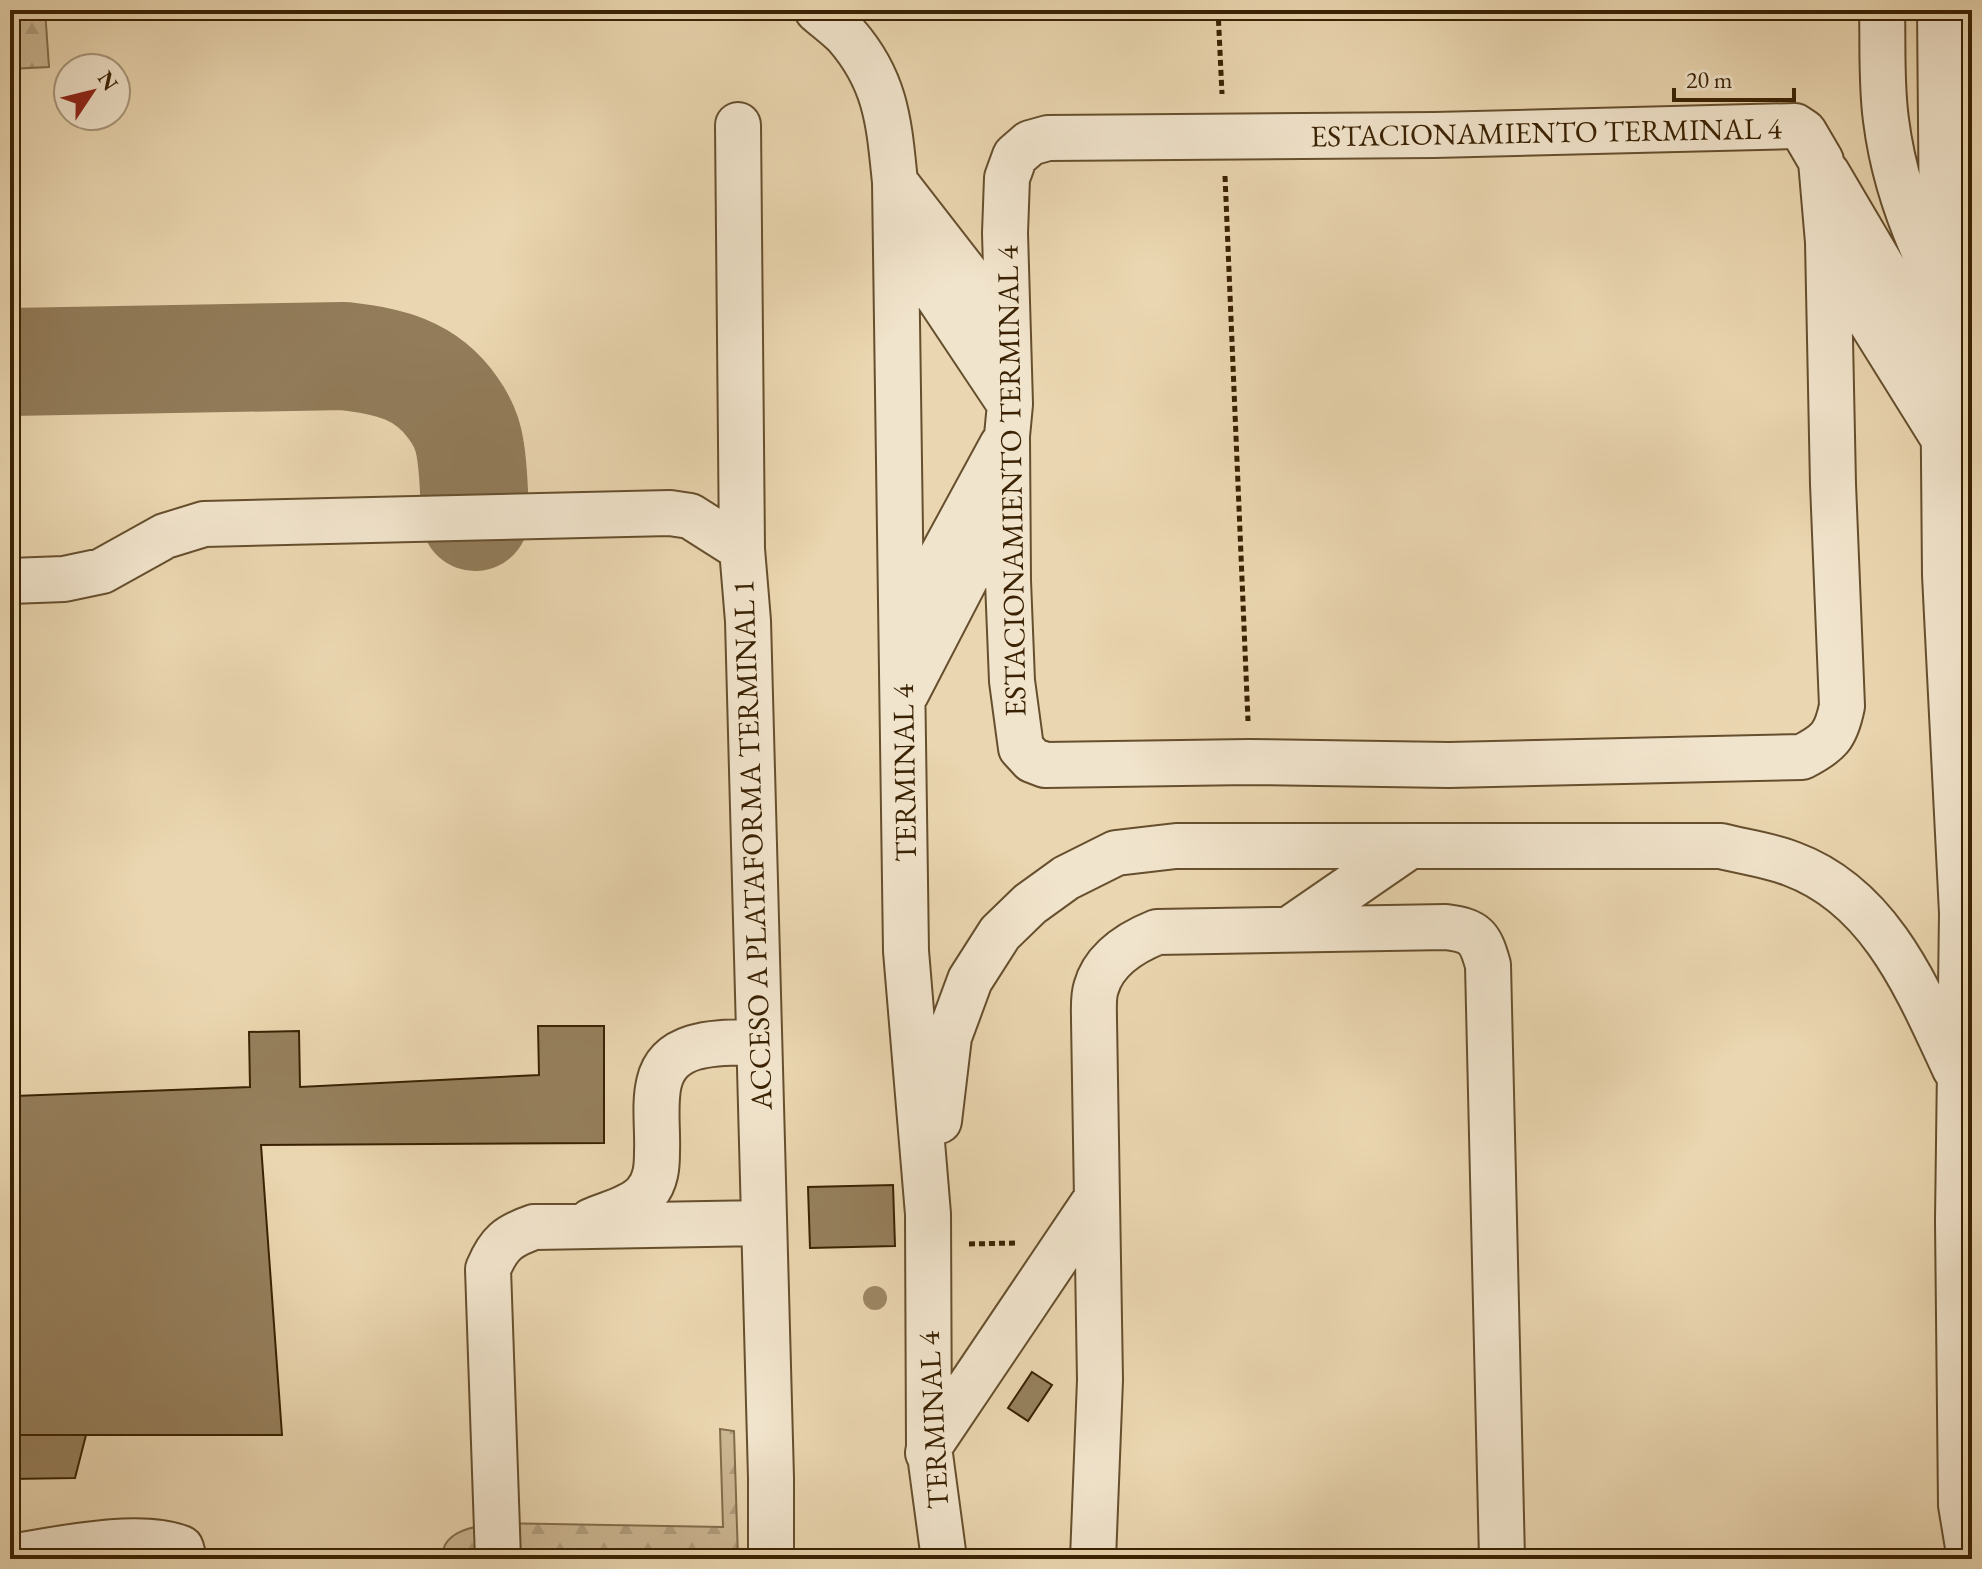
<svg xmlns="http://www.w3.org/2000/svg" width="1982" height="1569" viewBox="0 0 1982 1569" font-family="'EB Garamond',serif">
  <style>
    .forest { fill: url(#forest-firs); stroke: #836c4b; stroke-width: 2 }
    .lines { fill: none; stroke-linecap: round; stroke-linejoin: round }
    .taxiway { stroke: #927c5a; stroke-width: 108 }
    .building { fill: #96805d; stroke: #3a2203; stroke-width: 2 }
    .minor-casing { stroke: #664f2e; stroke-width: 48 }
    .path { stroke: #3a2203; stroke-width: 5; stroke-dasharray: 6 4; stroke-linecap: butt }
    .minor { stroke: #f1e4cc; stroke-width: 44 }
    .tree { fill: #9d8765 }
    .labels { text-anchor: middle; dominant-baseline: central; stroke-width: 6; stroke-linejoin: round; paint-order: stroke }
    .street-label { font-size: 30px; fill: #3a2203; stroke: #f1e4cc }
  </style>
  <defs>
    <pattern id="forest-firs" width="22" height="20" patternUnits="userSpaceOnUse" patternTransform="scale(2)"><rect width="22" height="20" fill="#ccb793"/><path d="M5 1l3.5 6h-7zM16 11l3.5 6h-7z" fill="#b09d7d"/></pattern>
  </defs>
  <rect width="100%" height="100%" fill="#ead6b0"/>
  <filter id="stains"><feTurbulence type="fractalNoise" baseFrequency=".0025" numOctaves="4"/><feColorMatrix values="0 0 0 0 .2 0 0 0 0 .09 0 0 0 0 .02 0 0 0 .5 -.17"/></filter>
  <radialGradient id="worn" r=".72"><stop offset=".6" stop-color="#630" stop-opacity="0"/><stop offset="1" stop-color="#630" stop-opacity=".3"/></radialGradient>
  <path class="forest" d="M10 10H45L49 67 10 69Z
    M720 1429 734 1431 738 1559H442C441 1530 476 1526 498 1523L723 1527Z"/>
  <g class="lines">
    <path class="taxiway" d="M10 362 344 356C388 361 426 369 453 408 461 419 468 434 470 448 474 471 474 494 475 517"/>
  </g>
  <path class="building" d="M538 1026H604V1143L261 1145 282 1435H10V1039H12L15 1096 250 1087 249 1032 299 1031 300 1087 539 1075Z
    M893 1185 895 1246 810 1248 808 1187Z
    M1032 1372 1052 1385 1028 1421 1008 1408Z
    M10 1435H86L75 1478 10 1479Z"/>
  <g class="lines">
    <g class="minor-casing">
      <path id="minor" d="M817 10C826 18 837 26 846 35 887 82 889 124 895 182L906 951 928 1214 929 1447 944 1559
        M1882 10C1883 46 1881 84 1886 120 1893 176 1911 227 1936 277
        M1940 10 1945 575 1962 913 1958 1221 1961 1505 1970 1559
        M738 125 742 549
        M1795 126 1804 132 1821 161 1828 242 1833 484 1842 706C1836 736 1829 743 1802 757L1449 765 1249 762 1045 765 1032 760 1021 748 1012 681 1008 581 1007 436 1010 404 1005 233 1007 178 1015 156 1030 143 1048 138 1434 135Z
        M1827 173 1942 368
        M895 182 1006 325
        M897 235 1009 403
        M1833 250 1869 319 1945 441
        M10 581 64 579 102 571 165 536 204 524 670 513 690 516 742 549 748 621 771 1478V1559
        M903 627 1002 445
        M906 694 1005 503
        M1291 928 1410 846
        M939 1121 949 1037 970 980 1000 933 1030 904 1066 878 1116 853 1176 846H1721C1744 852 1769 855 1792 864 1881 897 1918 990 1955 1069
        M591 1221C609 1213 634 1208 646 1193 656 1181 657 1167 657 1152 658 1130 654 1104 659 1083 669 1038 724 1043 759 1042
        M928 1453 929 1447 1096 1199
        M10 1557C55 1550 140 1531 181 1548L184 1559
        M498 1559 488 1269C499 1243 508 1236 534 1227L764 1223
        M1093 1559 1100 1380 1094 1020C1094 1010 1093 997 1096 988 1104 959 1132 942 1157 932L1446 927C1476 931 1480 937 1488 965L1502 1559"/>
    </g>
    <path class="path" d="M1218 10 1222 94
      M1225 176 1248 721
      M969 1244 1015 1243"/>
    <use href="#minor" class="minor"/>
  </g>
  <circle class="tree" cx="875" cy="1298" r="12"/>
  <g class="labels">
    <g class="street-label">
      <text transform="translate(1546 132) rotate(-1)">ESTACIONAMIENTO TERMINAL 4</text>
      <text transform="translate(1011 481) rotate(-91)">ESTACIONAMIENTO TERMINAL 4</text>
      <text transform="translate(904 773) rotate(-91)">TERMINAL 4</text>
      <text transform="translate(752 845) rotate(-92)">ACCESO A PLATAFORMA TERMINAL 1</text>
      <text transform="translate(933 1420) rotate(-93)">TERMINAL 4</text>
    </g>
  </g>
  <rect width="1982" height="1569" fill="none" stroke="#ead6b0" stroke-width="40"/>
  <rect x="12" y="12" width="1958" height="1545" fill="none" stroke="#3a2203" stroke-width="4"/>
  <rect x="20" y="20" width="1942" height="1529" fill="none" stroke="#3a2203" stroke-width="2"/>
  <g transform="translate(92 92) rotate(55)"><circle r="38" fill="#f1e4cc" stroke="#a8967c" stroke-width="2"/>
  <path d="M0-6L14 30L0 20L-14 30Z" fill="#8f2418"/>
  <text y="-12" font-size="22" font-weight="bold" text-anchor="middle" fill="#3a2203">N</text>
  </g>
  <path d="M1674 88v12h120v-12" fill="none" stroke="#3a2203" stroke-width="4"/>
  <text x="1686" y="88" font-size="24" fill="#3a2203" stroke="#f1e4cc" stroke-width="6" paint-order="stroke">20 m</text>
  <rect width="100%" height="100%" filter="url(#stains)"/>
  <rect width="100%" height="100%" fill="url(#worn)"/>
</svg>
